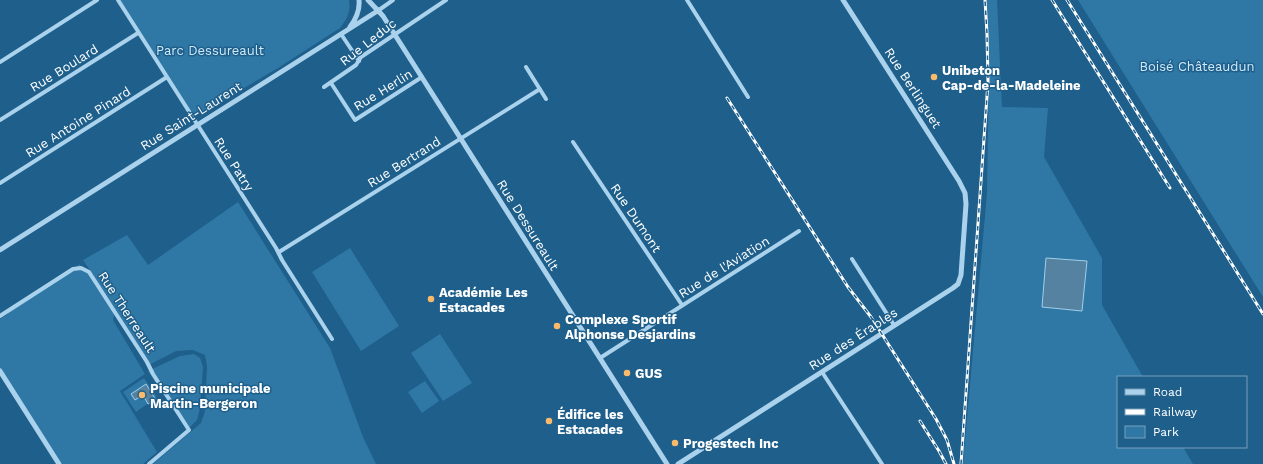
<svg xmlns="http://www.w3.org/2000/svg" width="1263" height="464" viewBox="0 0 1263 464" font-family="'Work Sans',sans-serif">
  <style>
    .green { fill: #2f78a6 }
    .water { fill: #5582a0; stroke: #9ecfed }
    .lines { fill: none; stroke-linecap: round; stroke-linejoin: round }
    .minor { stroke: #aad2ec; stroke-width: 4 }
    .tertiary { stroke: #aad2ec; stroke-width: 5 }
    .rail-casing { stroke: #fff; stroke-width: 3 }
    .rail { stroke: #1e5f8b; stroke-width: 1.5; stroke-dasharray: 4.5; stroke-linecap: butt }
    .poi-dot { fill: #faba6a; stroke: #1e5f8b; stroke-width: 1.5 }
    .labels { text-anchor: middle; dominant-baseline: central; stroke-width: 3; stroke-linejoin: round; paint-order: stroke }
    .street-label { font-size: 13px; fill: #fff; stroke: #1e5f8b }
    .park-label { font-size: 13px; fill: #cfe9f9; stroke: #1e5f8b }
    .poi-label { font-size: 13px; font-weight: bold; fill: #fff; stroke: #1e5f8b; text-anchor: start }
  </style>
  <rect width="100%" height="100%" fill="#1e5f8b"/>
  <path class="green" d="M118 0H349C351 12 347 19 340 28L278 68 193 118Z
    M984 0H997L1002 107 1048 108 1044 157 1102 258V305L1143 377H1118V447H1183L1193 464H963L987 193 989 72 988 37Z
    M1078 0H1263V297Z
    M238 202 330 348 363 437 376 464H153L201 423 205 411 207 366 205 355 193 350 176 351 147 366 115 312 113 320 145 374 120 391 157 452 143 464H59L0 370V319L8 314 7 311 80 264 81 270 94 276 83 260 127 235 148 265Z
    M350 248 399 326 361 351 312 272Z
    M440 334 472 383 443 401 411 353Z
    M194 354 200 358 203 367 200 409 197 420 187 430 148 371 180 356Z
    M144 378 157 397 136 412 123 392Z
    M425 381 439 401 422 413 408 392Z"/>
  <path class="water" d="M1046 258 1087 261 1082 311 1042 307Z
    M146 384 156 400 148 404 143 395 135 400 131 394Z"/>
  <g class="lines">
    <path class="minor" d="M118 0 276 248 282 260 332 339
      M687 0 748 97
      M379 10 393 0
      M341 34 359 61
      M0 62 97 0
      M526 67 546 99
      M331 83 355 120 422 77
      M324 87 356 65 361 57 446 0
      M0 120 138 33
      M573 142 682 305
      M0 183 167 77
      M279 252 540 89
      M852 259 894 325
      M0 316 73 269 81 268 89 272 147 362 153 374 189 430 149 464
      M600 358 799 231
      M822 372 882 464"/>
    <path class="tertiary" d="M368 0 383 16 667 464
      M350 27C356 19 360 10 359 0
      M0 250 379 10
      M0 371 59 464
      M678 464 953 288 958 284 961 275 966 204 965 193 959 181 843 0"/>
    <g class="rail-casing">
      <path id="rail" d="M1052 0 1170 188
        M1067 0 1263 314
        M727 98 848 287 871 317 936 419 947 440 954 464
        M920 421 939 451 946 464
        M961 464 988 82 987 34 985 0"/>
    </g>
    <use href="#rail" class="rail"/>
  </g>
  <g class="poi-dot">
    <circle cx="934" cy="77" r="4"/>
    <circle cx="431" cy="299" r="4"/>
    <circle cx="557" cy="326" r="4"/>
    <circle cx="627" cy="373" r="4"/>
    <circle cx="142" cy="395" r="4"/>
    <circle cx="549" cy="421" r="4"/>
    <circle cx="675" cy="443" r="4"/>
  </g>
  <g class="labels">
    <g class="street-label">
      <text transform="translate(368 42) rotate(-38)">Rue Leduc</text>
      <text transform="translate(64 68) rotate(-32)">Rue Boulard</text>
      <text transform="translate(913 88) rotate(57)">Rue Berlinguet</text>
      <text transform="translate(383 90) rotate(-32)">Rue Herlin</text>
      <text transform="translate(191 116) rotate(-32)">Rue Saint-Laurent</text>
      <text transform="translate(78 122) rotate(-32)">Rue Antoine Pinard</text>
      <text transform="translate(404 162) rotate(-32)">Rue Bertrand</text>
      <text transform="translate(234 164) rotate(57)">Rue Patry</text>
      <text transform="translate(636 218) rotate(56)">Rue Dumont</text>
      <text transform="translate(528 225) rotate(58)">Rue Dessureault</text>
      <text transform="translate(724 267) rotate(-32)">Rue de l'Aviation</text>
      <text transform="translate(127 312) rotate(57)">Rue Therreault</text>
      <text transform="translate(853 339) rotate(-33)">Rue des Érables</text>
    </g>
    <g class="park-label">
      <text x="210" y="50">Parc Dessureault</text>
      <text x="1197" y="66">Boisé Châteaudun</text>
    </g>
    <g class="poi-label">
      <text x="942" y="70">Unibeton<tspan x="942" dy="15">Cap-de-la-Madeleine</tspan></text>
      <text x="439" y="292">Académie Les<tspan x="439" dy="15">Estacades</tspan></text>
      <text x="565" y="319">Complexe Sportif<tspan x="565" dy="15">Alphonse Desjardins</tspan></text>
      <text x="635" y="373">GUS</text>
      <text x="150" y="388">Piscine municipale<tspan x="150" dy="15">Martin-Bergeron</tspan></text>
      <text x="557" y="414">Édifice les<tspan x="557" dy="15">Estacades</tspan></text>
      <text x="683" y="443">Progestech Inc</text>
    </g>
  </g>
  <rect x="1117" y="376" width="130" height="72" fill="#1e5f8b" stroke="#789fb9"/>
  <rect x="1125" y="389" width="20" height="6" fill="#aad2ec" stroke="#789fb9"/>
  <text x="1153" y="396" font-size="12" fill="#ffffff">Road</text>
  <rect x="1125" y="409" width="20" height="6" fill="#ffffff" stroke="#789fb9"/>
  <text x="1153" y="416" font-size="12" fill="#ffffff">Railway</text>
  <rect x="1125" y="426" width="20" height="12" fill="#2f78a6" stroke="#789fb9"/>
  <text x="1153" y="436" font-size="12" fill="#ffffff">Park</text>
</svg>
